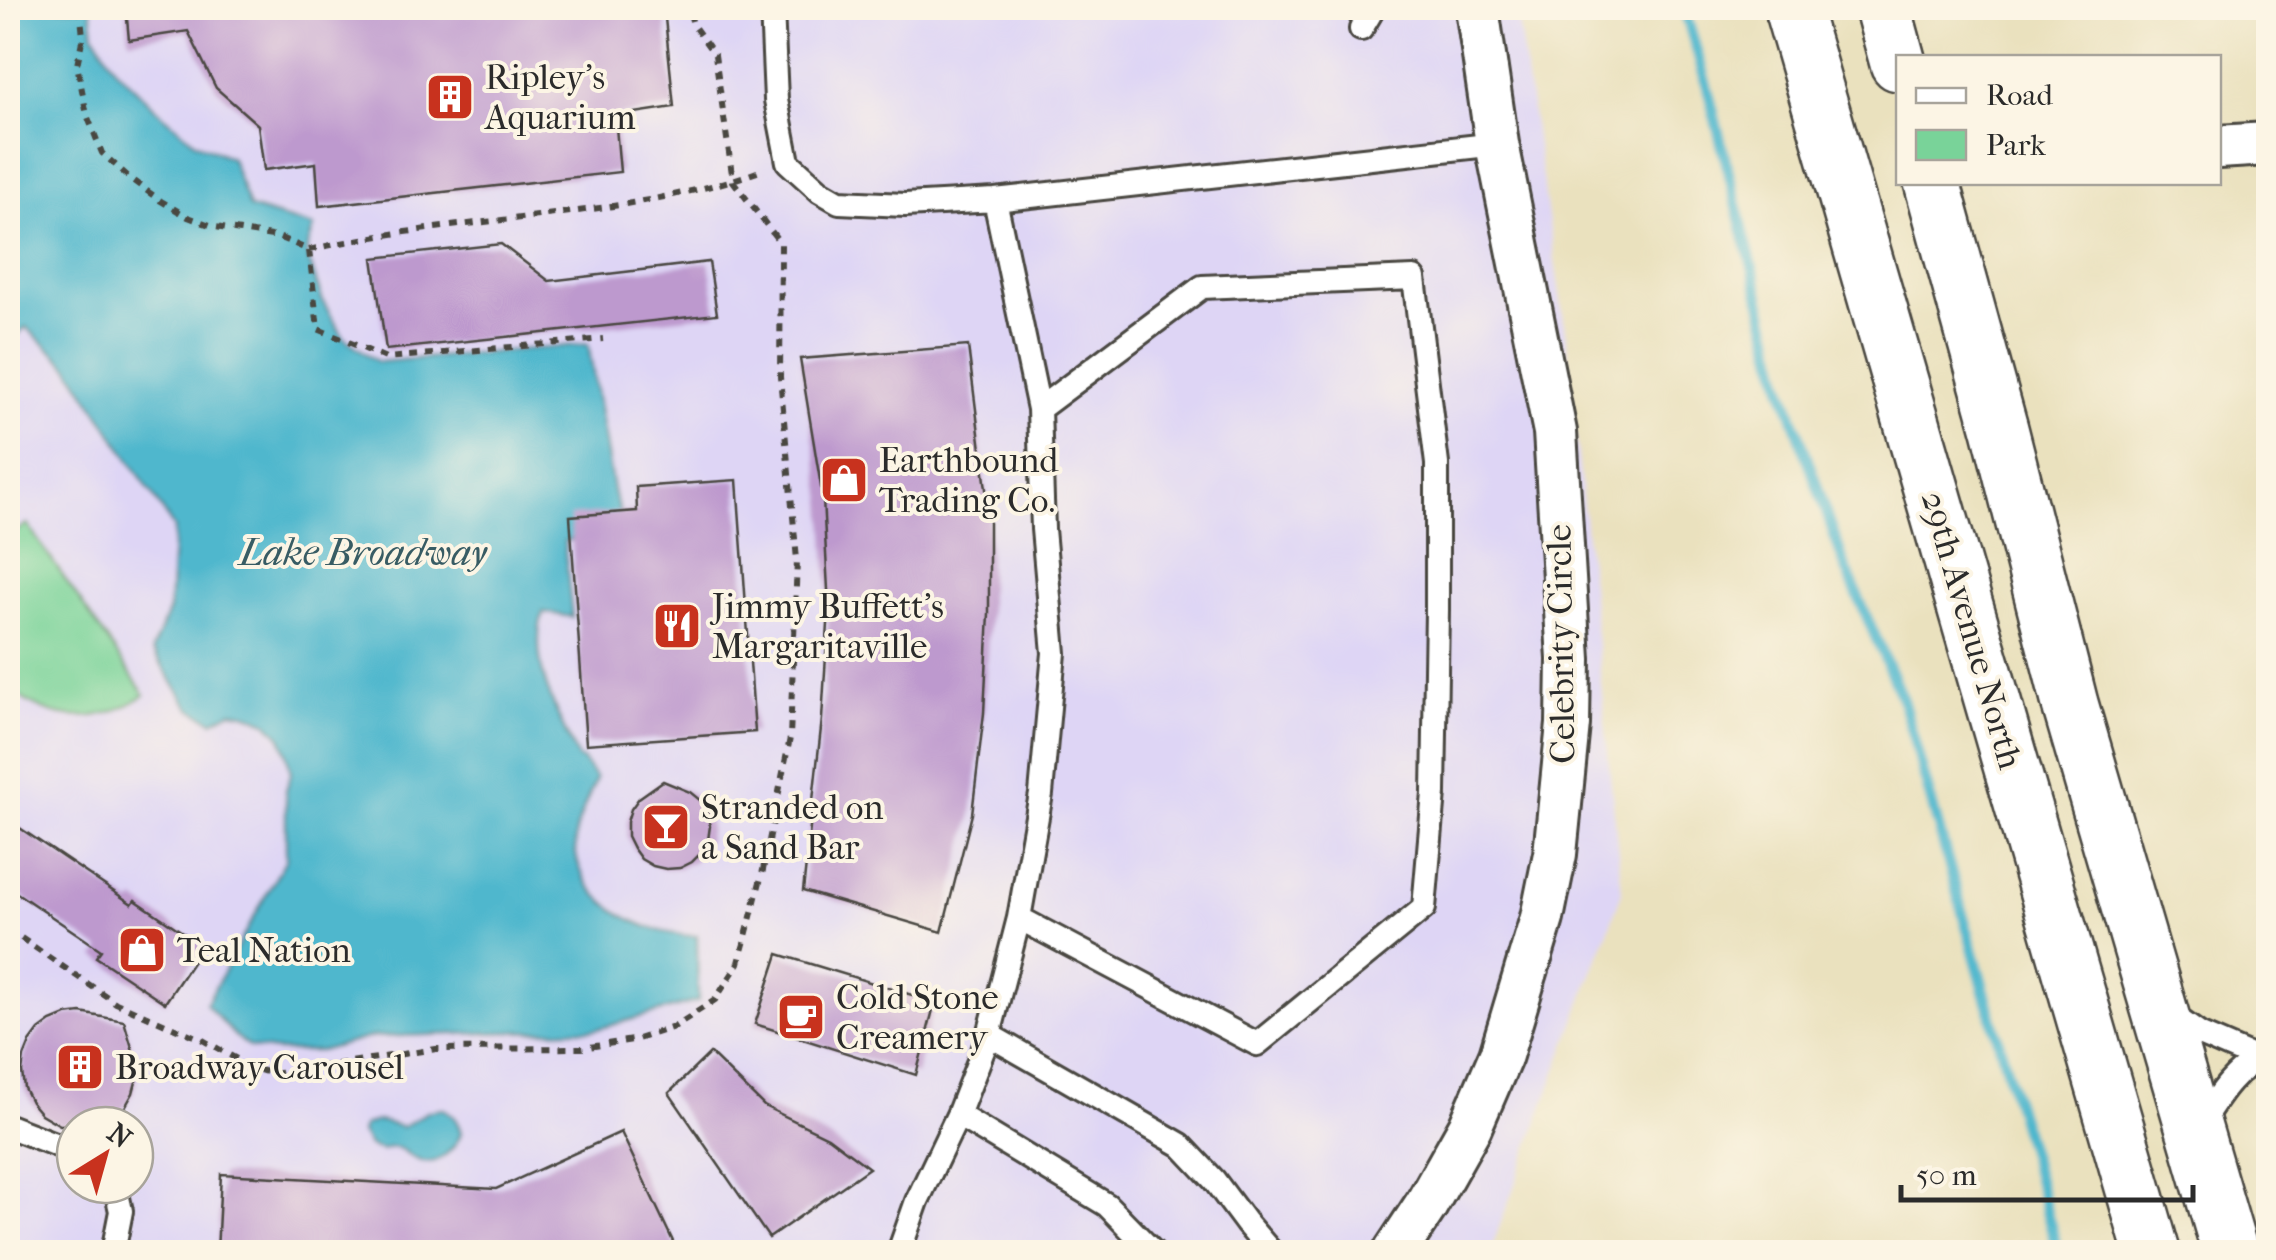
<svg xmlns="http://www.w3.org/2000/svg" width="2276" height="1260" viewBox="0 0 2276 1260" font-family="'IM FELL French Canon',serif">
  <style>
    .built { fill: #ded5f5; fill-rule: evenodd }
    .green { fill: #79d399; stroke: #527f62; stroke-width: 2.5 }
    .water { fill: #4fb7cd; stroke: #3d717c; stroke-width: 2.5 }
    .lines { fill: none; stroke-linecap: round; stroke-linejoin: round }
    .stream { stroke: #4fb7cd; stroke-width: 11 }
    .building { fill: #bd99ce }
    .lane-casing { stroke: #484641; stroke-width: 28 }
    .street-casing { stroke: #484641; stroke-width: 48 }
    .secondary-casing { stroke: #484641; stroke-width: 60 }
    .path { stroke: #484641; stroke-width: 6; stroke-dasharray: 8 8; stroke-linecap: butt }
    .lane { stroke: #fff; stroke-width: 22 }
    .street { stroke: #fff; stroke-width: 42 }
    .secondary { stroke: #fff; stroke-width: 55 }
    .labels { text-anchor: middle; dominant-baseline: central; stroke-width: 8; stroke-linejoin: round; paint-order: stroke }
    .poi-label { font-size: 35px; fill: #2b2b2b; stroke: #fcf5e5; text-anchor: start }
    .street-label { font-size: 35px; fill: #2b2b2b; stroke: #fcf5e5 }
    .water-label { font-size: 38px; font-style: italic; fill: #385c64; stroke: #fcf5e5 }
  </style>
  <rect width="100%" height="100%" fill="#fcf5e5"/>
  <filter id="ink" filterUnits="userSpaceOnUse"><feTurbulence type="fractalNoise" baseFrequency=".01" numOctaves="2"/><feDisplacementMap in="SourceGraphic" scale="20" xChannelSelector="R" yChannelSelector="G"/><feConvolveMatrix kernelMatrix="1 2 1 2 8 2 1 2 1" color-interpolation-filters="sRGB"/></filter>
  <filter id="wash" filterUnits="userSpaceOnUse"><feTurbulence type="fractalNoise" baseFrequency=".0048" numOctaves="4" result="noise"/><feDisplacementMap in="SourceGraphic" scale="40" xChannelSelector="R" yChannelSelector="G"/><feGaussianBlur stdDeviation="2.25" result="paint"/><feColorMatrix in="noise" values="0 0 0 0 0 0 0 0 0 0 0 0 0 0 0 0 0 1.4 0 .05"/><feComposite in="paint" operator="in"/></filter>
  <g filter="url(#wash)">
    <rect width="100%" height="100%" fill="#eae1be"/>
    <path class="built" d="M8 8H1516L1565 328 1622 892 1490 1252H8ZM75 1125H135V1185H75Z"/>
    <path class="green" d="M27 524 145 695C98 726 52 724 8 688V536Z"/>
    <path class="water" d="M8 8H91L94 34 116 69 156 109 195 142 231 158 249 208 314 227 306 252 323 302 344 338 378 362 588 344 614 495 625 528 564 541 572 617 543 612C528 664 557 713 578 759L582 760 596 778C590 795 576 821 575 838 572 900 644 936 697 936L698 1001 597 1029 371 1037 320 1051H275L249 1047 234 1035 206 1004 286 859V790L291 774 287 753 281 737 267 722 248 714 232 711 213 721 190 708 152 650 169 610 174 528 69 367 26 327 8 343Z
      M441 1108C453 1113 458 1121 461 1133 455 1149 436 1169 418 1160 404 1154 399 1142 382 1150L369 1146 361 1133 363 1126C382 1116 385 1124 403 1127L427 1112Z"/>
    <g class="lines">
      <path class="stream" d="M1684 8 1707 86 1782 385 1845 566 1903 701 2058 1252"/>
    </g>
    <g id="blocks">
      <path class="building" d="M126 8H664L674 107 615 116 620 172 319 206 316 163 264 170 258 125 216 88 188 31 129 40Z
        M501 244 549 281 709 262 717 314 386 350 373 258Z
        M968 346 989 513V613L984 713 972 814 942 932 803 891 822 719 829 608 823 499 800 359Z
        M737 480 755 732 586 744 570 516 637 511 636 487Z
        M663 781 690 792 701 801 707 813 710 826 708 840 702 852 692 862 680 868 666 869 653 866 641 859 633 848 627 836V822L631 809 639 798Z
        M8 820 132 904 135 900 203 946 165 1003 96 957 101 950 8 887Z
        M778 954 935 1002 916 1075 755 1024Z
        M81 1013 124 1021 136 1061 137 1078 133 1093 125 1107 114 1118 101 1125H60L41 1114 31 1102 24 1088 22 1072 24 1057 30 1042 39 1030 51 1021 66 1015Z
        M710 1053 764 1106 828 1137 869 1168 769 1238 669 1093Z
        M621 1132 678 1252H217L221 1174 496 1189Z"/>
    </g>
  </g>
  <g filter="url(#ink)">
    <use href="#blocks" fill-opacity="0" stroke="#484641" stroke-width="2.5"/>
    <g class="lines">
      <g class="lane-casing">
        <path id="lane" d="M772 8 776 100 788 162 820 191 839 202 905 205 995 200 1497 144
          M1361 29 1370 14V8
          M1019 918 1257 1044 1424 908 1434 793 1437 610V464L1414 278 1202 287 1039 409
          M2172 1015 2199 1034 2257 1059
          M989 1035 1181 1145 1214 1180 1246 1223 1271 1252
          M958 1115 1107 1205 1153 1252
          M8 1126 75 1152
          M2199 1126C2215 1101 2237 1063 2268 1057
          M113 1252 121 1211 115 1185
          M899 1252 917 1201 958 1115 989 1035 1019 918 1041 794 1054 653 1043 529 1039 409 995 200"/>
      </g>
      <g class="street-casing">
        <path id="street" d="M2218 147 2268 144
          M1395 1252 1426 1205 1470 1127 1501 1055 1542 918 1555 854 1568 724 1569 659 1555 432 1497 144 1477 8"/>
      </g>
      <g class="secondary-casing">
        <path id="secondary" d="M1792 8 2152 1252
          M1883 8 1898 63
          M1932 182 2000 429 2070 704 2230 1252"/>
      </g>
      <path class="path" d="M80 8 83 36 77 65 87 115 102 153 132 180 161 201 188 217 215 227 278 237 309 250 318 329 386 358 603 339
        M309 250C459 214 617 222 763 170
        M8 929 116 1003 201 1039 251 1067 272 1074 436 1049 583 1048 638 1039 674 1027 715 1000 739 963 763 870 790 738 797 560 780 377 781 244 733 181 715 55 693 25 689 8"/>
      <use href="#lane" class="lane"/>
      <use href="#street" class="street"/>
      <use href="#secondary" class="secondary"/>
    </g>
  </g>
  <defs>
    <g id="building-square" transform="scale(2.5)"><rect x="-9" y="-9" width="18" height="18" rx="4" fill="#c8321e" stroke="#fcf5e5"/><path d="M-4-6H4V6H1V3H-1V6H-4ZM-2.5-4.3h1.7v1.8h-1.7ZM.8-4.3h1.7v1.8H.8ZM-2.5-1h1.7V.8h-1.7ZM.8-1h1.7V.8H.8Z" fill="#fff"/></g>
    <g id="shop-square" transform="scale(2.5)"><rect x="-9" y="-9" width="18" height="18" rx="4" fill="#c8321e" stroke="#fcf5e5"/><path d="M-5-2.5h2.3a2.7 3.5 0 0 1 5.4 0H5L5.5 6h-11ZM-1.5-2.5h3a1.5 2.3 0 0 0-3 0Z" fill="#fff"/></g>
    <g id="restaurant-square" transform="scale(2.5)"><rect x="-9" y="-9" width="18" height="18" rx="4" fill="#c8321e" stroke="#fcf5e5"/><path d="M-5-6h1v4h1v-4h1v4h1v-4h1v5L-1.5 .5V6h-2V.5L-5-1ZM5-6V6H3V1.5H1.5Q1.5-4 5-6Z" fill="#fff"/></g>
    <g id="bar-square" transform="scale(2.5)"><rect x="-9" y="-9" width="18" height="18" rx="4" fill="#c8321e" stroke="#fcf5e5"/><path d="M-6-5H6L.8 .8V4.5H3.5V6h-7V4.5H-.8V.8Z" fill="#fff"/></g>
    <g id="cafe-square" transform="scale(2.5)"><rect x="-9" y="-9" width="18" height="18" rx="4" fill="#c8321e" stroke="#fcf5e5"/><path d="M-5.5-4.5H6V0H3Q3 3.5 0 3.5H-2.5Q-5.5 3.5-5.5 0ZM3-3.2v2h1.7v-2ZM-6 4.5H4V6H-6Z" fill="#fff"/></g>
  </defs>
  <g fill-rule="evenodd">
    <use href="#building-square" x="450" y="97"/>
    <use href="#shop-square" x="844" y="480"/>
    <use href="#restaurant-square" x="677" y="626"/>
    <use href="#bar-square" x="666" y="827"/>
    <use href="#shop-square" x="142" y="950"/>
    <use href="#cafe-square" x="801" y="1017"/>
    <use href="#building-square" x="80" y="1067"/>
  </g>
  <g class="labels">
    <g class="poi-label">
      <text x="485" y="77">Ripley's<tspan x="485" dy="40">Aquarium</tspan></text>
      <text x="879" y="460">Earthbound<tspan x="879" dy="40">Trading Co.</tspan></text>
      <text x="712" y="606">Jimmy Buffett's<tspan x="712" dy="40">Margaritaville</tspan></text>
      <text x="701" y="807">Stranded on<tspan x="701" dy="40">a Sand Bar</tspan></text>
      <text x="177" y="950">Teal Nation</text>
      <text x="836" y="997">Cold Stone<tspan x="836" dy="40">Creamery</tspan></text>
      <text x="115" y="1067">Broadway Carousel</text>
    </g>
    <g class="street-label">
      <text transform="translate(1972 630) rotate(74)">29th Avenue North</text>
      <text transform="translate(1561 644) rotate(-91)">Celebrity Circle</text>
    </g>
    <g class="water-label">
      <text x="363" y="552">Lake Broadway</text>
    </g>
  </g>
  <rect width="2276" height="1260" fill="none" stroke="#fcf5e5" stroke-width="40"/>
  <rect x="1896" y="55" width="325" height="130" fill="#fcf5e5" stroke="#a8a49b" stroke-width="2.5"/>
  <rect x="1916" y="88" width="50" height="15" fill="#ffffff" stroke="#a8a49b" stroke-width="2.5"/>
  <text x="1986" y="105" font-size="30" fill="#2b2b2b">Road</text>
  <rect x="1916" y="130" width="50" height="30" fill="#79d399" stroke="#a8a49b" stroke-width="2.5"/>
  <text x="1986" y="155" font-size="30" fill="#2b2b2b">Park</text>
  <g transform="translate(105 1155) rotate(37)"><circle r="48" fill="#fcf5e5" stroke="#a8a49b" stroke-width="2.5"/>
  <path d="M0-8L18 38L0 25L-18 38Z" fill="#c8321e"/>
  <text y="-15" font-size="28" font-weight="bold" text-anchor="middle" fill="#2b2b2b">N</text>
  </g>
  <path d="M1901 1185v15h292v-15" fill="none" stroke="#2b2b2b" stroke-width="5"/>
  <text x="1916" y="1185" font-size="30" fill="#2b2b2b" stroke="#fcf5e5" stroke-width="8" paint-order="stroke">50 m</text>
</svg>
